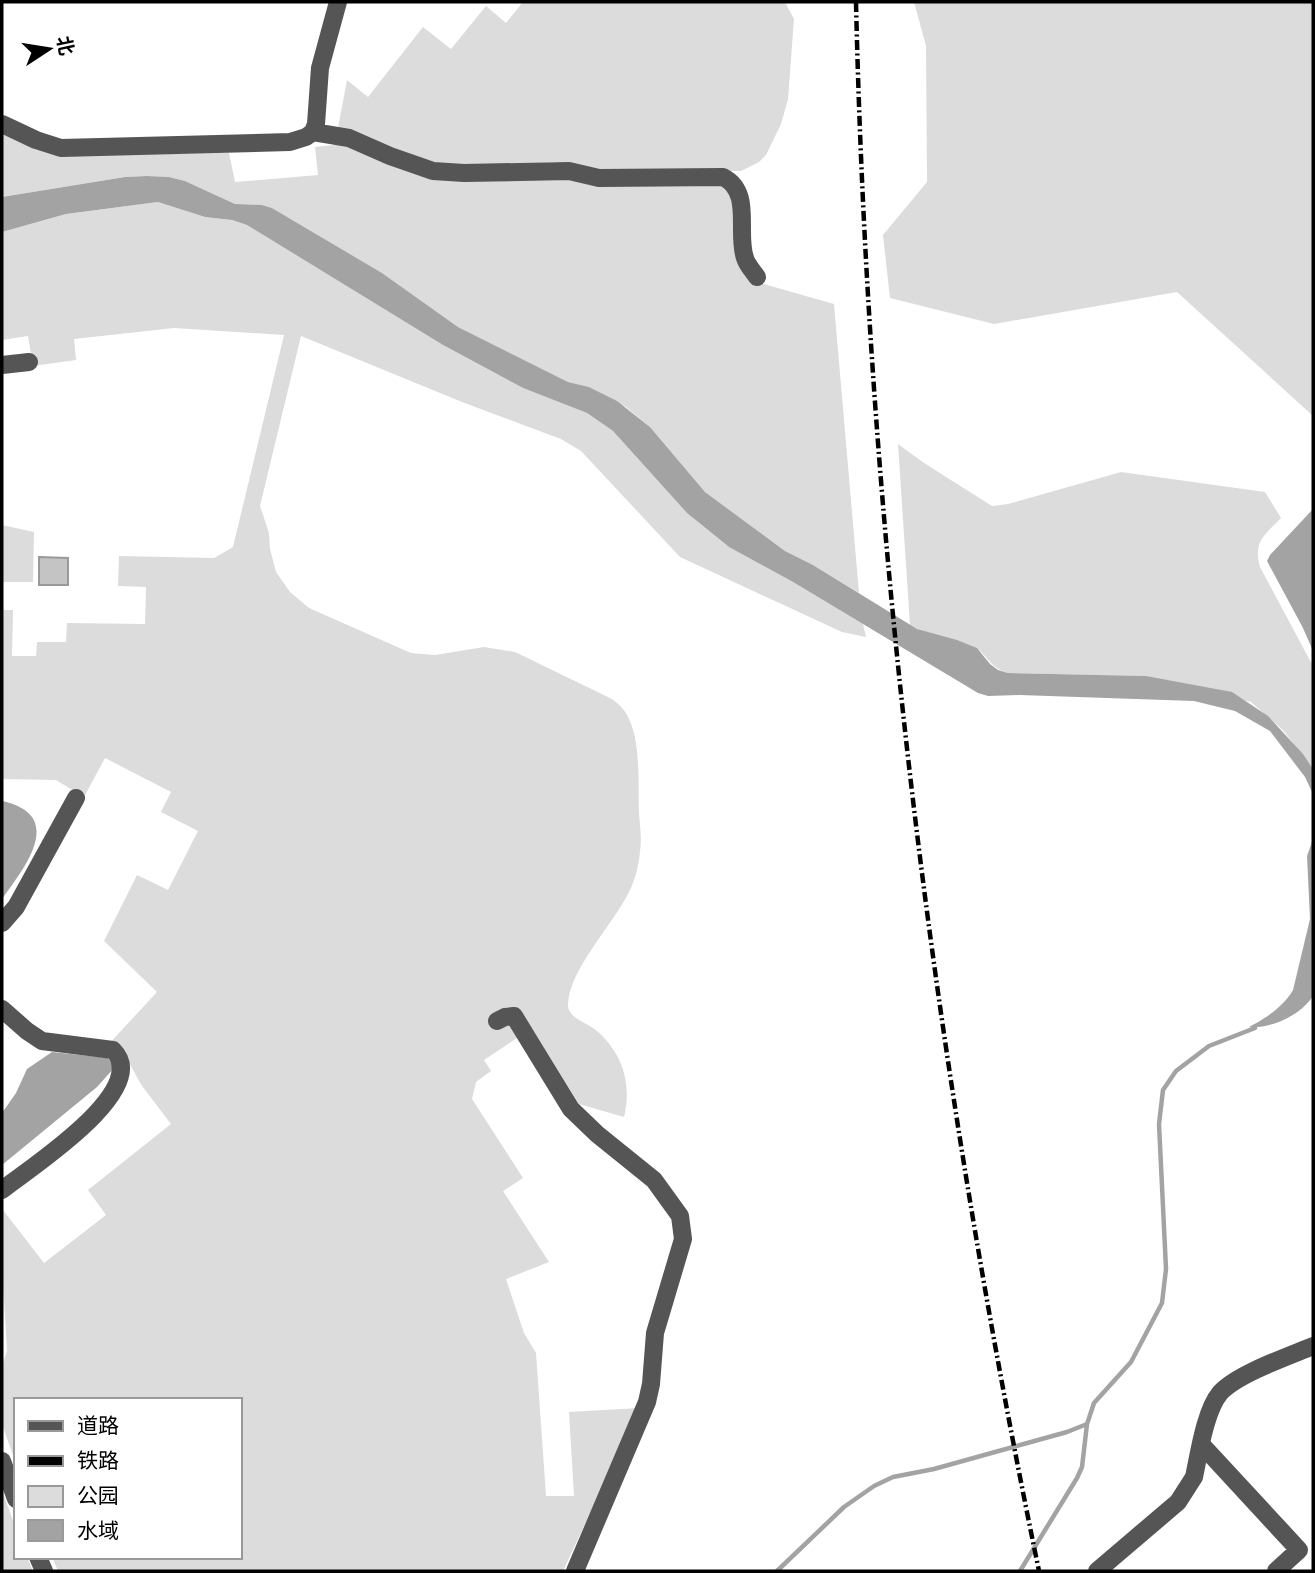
<svg xmlns="http://www.w3.org/2000/svg" width="1315" height="1573" viewBox="0 0 1315 1573" font-family="'Asap Condensed','Noto Sans SC',sans-serif">
  <style>
    .green { fill: #dcdcdc }
    .water { fill: #a3a3a3 }
    .lines { fill: none; stroke-linecap: round; stroke-linejoin: round }
    .stream { stroke: #a3a3a3; stroke-width: 4.5 }
    .building { fill: #c4c4c4; stroke: #999; stroke-width: 2 }
    .minor { stroke: #555; stroke-width: 18 }
    .rail { stroke: #000; stroke-width: 4.5; stroke-dasharray: 10 3.5 2 3.5; stroke-linecap: butt }
  </style>
  <rect width="100%" height="100%" fill="#fff"/>
  <path class="green" d="M523 2H783L786 4 794 19 788 99 781 124 766 155 759 162 741 171 599 170 555 162 438 168 338 128 347 80 368 97 423 27 451 49 486 6 506 23Z
    M914 2H1313V416L1177 292 994 324 890 298 883 235 927 182 926 46Z
    M2 128 83 154 229 153 235 182 318 175 315 147 342 144 412 171 543 173 728 186 753 281 834 304 859 593 813 565 785 551 705 492 650 427 626 407 589 387 568 382 458 327 382 273 272 208 262 205 235 204 185 181 169 177 147 176 125 177 2 197Z
    M158 202 205 217 232 220 247 225 443 345 523 388 587 413 613 431 687 513 729 547 793 582 863 624 866 637 842 632 680 557 581 451 561 439 462 402 301 336 260 506 269 533 270 549 276 572 290 592 309 608 411 653 435 655 484 647 515 652 612 699C619 704 626 711 629 719 641 744 638 786 639 814 640 826 642 839 640 851 639 864 635 881 629 892 613 925 570 968 568 1004 567 1018 588 1023 597 1031 623 1054 632 1084 624 1117L579 1104 532 1028 484 1060 491 1071 476 1082 472 1099 523 1178 503 1191 549 1262 506 1279 524 1333 536 1353 546 1496H574L569 1412 639 1408 563 1571H58L52 1557H240V1400H16V1464L2 1424V1366L7 1351 2 1264 3 1210 44 1263 106 1215 88 1190 171 1124 142 1086 123 1052 107 1046 157 992 104 941 137 875 168 890 198 831 161 812 171 792 105 758 84 797 56 780 2 779V610H13L12 656H36L37 642H66L67 623 145 624 146 587 118 586 119 556 214 558 233 547 284 335 174 328 74 339 76 360 33 366 28 336 2 340V232L66 214Z
    M898 444 924 463 992 506 1008 504 1121 472 1265 492 1281 518C1264 536 1253 541 1260 567L1313 666V769L1283 730 1251 702 1146 676 1008 673C988 667 987 653 974 647 953 638 929 637 910 625Z
    M2 525 34 532 33 582H2Z
    M2 1490 16 1529V1557H27L33 1571H2Z"/>
  <path class="water" d="M147 176 169 177 185 181 235 204 262 205 272 208 382 273 458 327 568 382 589 387 617 401 650 427 705 492 785 551 813 565 917 629 957 640 977 648 990 664 998 670 1008 673 1146 676 1232 692 1268 716 1303 754 1313 769V794L1305 777 1270 731 1235 711 1194 701 1020 695 988 696 978 693 793 582 729 547 687 513 613 431 587 413 523 388 443 345 247 225 232 220 205 217 158 202 66 214 2 232V197L125 177Z
    M1313 509V651L1303 628 1267 561 1270 555Z
    M2 801C66 815 26 866 2 899Z
    M1313 839V996C1301 1015 1271 1029 1249 1027 1265 1019 1284 1006 1293 990L1310 919 1307 856Z
    M52 1052 108 1058 114 1068 97 1087 2 1165V1113L16 1093 27 1069Z"/>
  <g class="lines">
    <path class="stream" d="M777 1571 844 1507 874 1486 893 1477 934 1469 1067 1432 1087 1424
      M1020 1571 1077 1478 1082 1467 1087 1424 1094 1403 1131 1362 1162 1303 1166 1269 1159 1124 1163 1090 1176 1071 1209 1046 1255 1028"/>
  </g>
  <path class="building" d="M39 557 68 558V585H39Z"/>
  <g class="lines">
    <path class="minor" d="M2 124 36 140 61 148 290 142 306 137 313 132 316 124 320 68 338 2
      M313 132 349 138 390 156 433 171 464 173 569 171 599 178 723 177C753 192 736 232 745 258 747 265 753 271 757 277
      M2 365 29 362
      M2 923 16 907 76 798
      M2 1009 27 1031 42 1041 113 1050C153 1090 28 1169 2 1190
      M497 1021 505 1017 514 1016 571 1109 597 1134 654 1180 680 1216 683 1239 655 1333 651 1384 647 1402 575 1571
      M1201 1444 1299 1550 1276 1571
      M2 1461 16 1499
      M38 1557 44 1571
      M1097 1571 1178 1502 1194 1477C1199 1454 1205 1411 1220 1393 1237 1374 1289 1356 1313 1346"/>
    <path class="rail" d="M856 2C868 529 932 1055 1039 1571"/>
  </g>
  <rect width="1315" height="1573" fill="none" stroke="#000000" stroke-width="7"/>
  <rect x="14" y="1398" width="228" height="161" fill="#ffffff" stroke="#999999" stroke-width="2"/>
  <rect x="28" y="1421" width="35" height="10" fill="#555555" stroke="#999999" stroke-width="2"/>
  <text x="77" y="1433" font-size="21" fill="#000000">道路</text>
  <rect x="28" y="1456" width="35" height="10" fill="#000000" stroke="#999999" stroke-width="2"/>
  <text x="77" y="1468" font-size="21" fill="#000000">铁路</text>
  <rect x="28" y="1486" width="35" height="21" fill="#dcdcdc" stroke="#999999" stroke-width="2"/>
  <text x="77" y="1503" font-size="21" fill="#000000">公园</text>
  <rect x="28" y="1520" width="35" height="21" fill="#a3a3a3" stroke="#999999" stroke-width="2"/>
  <text x="77" y="1538" font-size="21" fill="#000000">水域</text>
  <g transform="translate(49 49) rotate(78)" stroke="#ffffff" stroke-width="5" paint-order="stroke">
  <path d="M0-5L12 26L0 18L-12 26Z" fill="#000000"/>
  <text y="-10" font-size="19" font-weight="bold" text-anchor="middle" fill="#000000">北</text>
  </g>
</svg>
